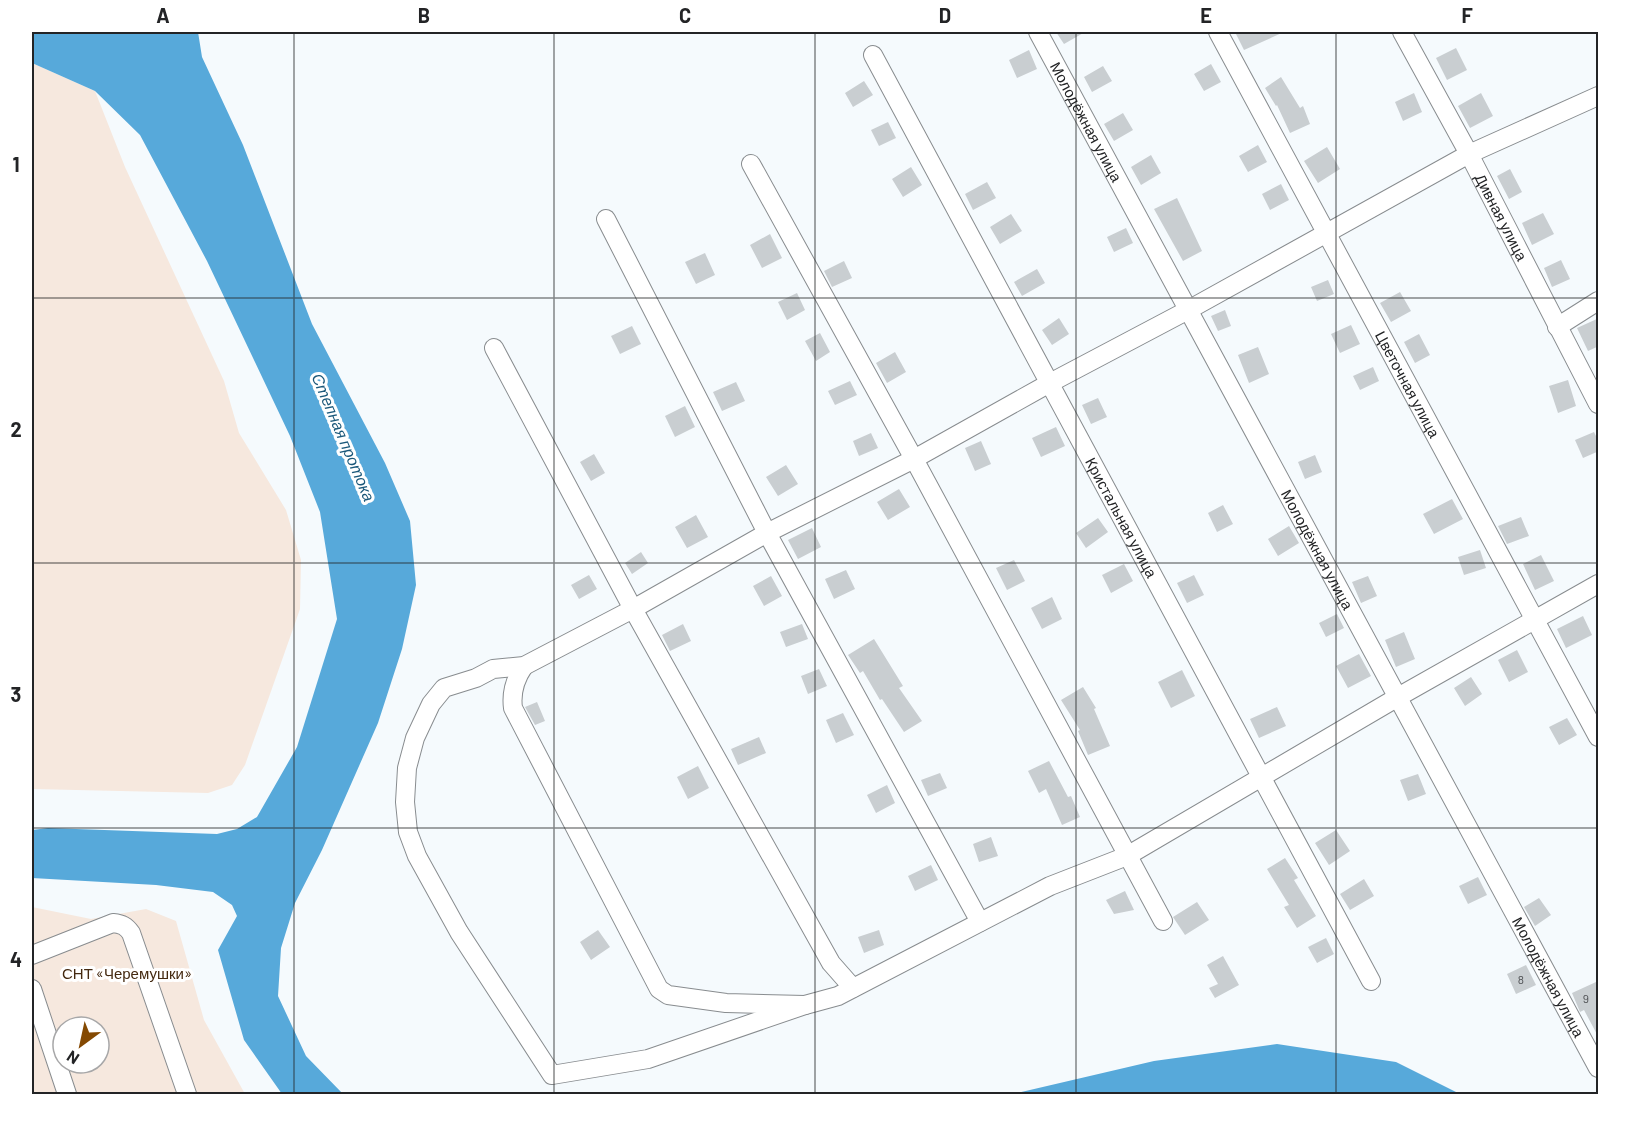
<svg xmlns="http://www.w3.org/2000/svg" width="1630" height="1126" viewBox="0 0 1630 1126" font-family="Barlow,sans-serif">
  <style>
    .green { fill: #f6e8de; fill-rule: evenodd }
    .water { fill: #57a9da }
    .building { fill: #c9ced1 }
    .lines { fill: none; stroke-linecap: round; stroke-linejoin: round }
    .minor-casing { stroke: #888c8f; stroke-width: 20 }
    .minor { stroke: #fff; stroke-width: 18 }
    .grid { fill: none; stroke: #232426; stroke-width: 1.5; stroke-opacity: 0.55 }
    .labels { text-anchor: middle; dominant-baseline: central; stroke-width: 6; stroke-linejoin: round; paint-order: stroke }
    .number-label { font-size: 12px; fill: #4c4e51 }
    .street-label { font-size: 15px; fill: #232426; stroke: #fff }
    .park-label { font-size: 15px; fill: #442910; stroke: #fff }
    .water-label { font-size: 16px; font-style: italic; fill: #1b587a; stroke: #fff }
    .neatline { fill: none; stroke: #232426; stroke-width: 2 }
    .grid-label { font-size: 20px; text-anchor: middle; font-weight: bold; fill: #232426 }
  </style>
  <rect width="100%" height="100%" fill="#f5fafd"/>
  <path class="green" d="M32 63 95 91 125 167 224 381 239 433 286 510 301 560 300 609 245 765 232 785 208 793 32 789Z
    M32 907 91 919 146 909 176 921 204 1020 245 1094H32ZM63 1027H99V1063H63Z"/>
  <path class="water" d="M32 32H198L202 57 243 145 312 324 385 463 410 521 416 585 402 649 378 723 322 850 295 903 281 948 278 996 306 1056 343 1094H282L244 1040 218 950 237 916 232 905 213 892 156 885 32 878V830L48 828 217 834 237 829 257 817 297 747 337 619 320 512 290 436 207 261 140 135 95 91 32 63Z
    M1277 1044 1396 1062 1460 1094H1013L1154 1061Z"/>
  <path class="building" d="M1056 32H1085L1064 44Z
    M1235 32H1284L1244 50Z
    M1456 48 1467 70 1447 80 1436 58Z
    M1029 50 1037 69 1017 78 1009 60Z
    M1211 64 1221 82 1204 91 1194 74Z
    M1103 66 1112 81 1092 92 1084 77Z
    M1281 77 1300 108 1303 106 1310 124 1290 133 1277 105 1276 106 1265 88Z
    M864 81 873 95 853 107 845 93Z
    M1414 93 1422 112 1403 121 1395 102Z
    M1481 93 1493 116 1470 128 1458 106Z
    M1123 113 1133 130 1114 141 1104 124Z
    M888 122 896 138 879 146 871 130Z
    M1258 145 1267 162 1248 172 1239 156Z
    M1327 147 1340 169 1318 183 1304 161Z
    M1151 155 1161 173 1141 185 1131 167Z
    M911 167 922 185 903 197 892 179Z
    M1510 169 1522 192 1509 199 1497 176Z
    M987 182 996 198 973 210 965 194Z
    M1281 184 1289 200 1270 210 1262 194Z
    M1177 198 1202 251 1183 261 1154 209Z
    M1543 213 1554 234 1532 245 1522 223Z
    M1011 214 1022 231 1000 244 990 227Z
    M1126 228 1133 243 1114 252 1107 237Z
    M770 234 782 258 762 268 750 245Z
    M705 253 715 275 696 284 685 262Z
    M1561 260 1570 279 1552 287 1544 268Z
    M844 261 852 278 832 287 824 271Z
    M1037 269 1045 283 1022 296 1014 282Z
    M1328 280 1334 294 1317 301 1311 287Z
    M1400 292 1411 311 1391 322 1380 303Z
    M797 293 805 310 787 320 778 302Z
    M1225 310 1231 326 1218 331 1211 316Z
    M1059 318 1069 334 1052 345 1042 330Z
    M1599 318V346L1588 351 1577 328Z
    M1351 325 1360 344 1340 353 1331 334Z
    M632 326 641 344 620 354 611 336Z
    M820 333 830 352 816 361 805 341Z
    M1419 334 1430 355 1415 363 1404 342Z
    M1258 347 1269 374 1249 383 1238 355Z
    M895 352 906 372 887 383 876 363Z
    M1373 367 1379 381 1360 390 1353 376Z
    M1568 380 1576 406 1558 413 1549 386Z
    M850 381 857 395 835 405 828 391Z
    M736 382 745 401 722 411 713 392Z
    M1098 398 1107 417 1091 424 1082 405Z
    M685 406 695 427 675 437 665 416Z
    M1056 427 1065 446 1041 457 1032 438Z
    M1594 432 1599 442V451L1583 458 1575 440Z
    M871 433 878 448 859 456 853 441Z
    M981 441 991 464 975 471 965 448Z
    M594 454 605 473 591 481 580 462Z
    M1315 455 1322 472 1305 479 1298 462Z
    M786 465 798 484 778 496 766 477Z
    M899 489 910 507 888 520 877 502Z
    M1452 499 1463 519 1434 534 1423 514Z
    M1223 505 1233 524 1217 532 1208 513Z
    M696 515 708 537 687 548 675 527Z
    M1521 517 1529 536 1507 544 1498 526Z
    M1098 518 1108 532 1086 548 1076 533Z
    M1289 526 1299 543 1278 556 1268 539Z
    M812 528 821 547 798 559 788 540Z
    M1480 550 1486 568 1464 575 1458 557Z
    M641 552 648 563 632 574 625 563Z
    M1541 555 1554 581 1535 590 1523 564Z
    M1014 560 1025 581 1007 590 996 568Z
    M1124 564 1133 581 1111 593 1102 575Z
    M846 570 855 589 834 599 825 579Z
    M589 575 597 589 579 599 571 585Z
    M1194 575 1204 595 1187 603 1177 583Z
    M771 576 782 596 764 606 753 586Z
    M1368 576 1377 596 1361 603 1352 582Z
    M1052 597 1062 619 1042 629 1031 608Z
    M1337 614 1344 628 1326 637 1319 623Z
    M1583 616 1592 635 1566 648 1557 629Z
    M683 624 691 641 670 651 662 635Z
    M802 624 808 639 786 647 780 632Z
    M1404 632 1415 659 1396 667 1385 640Z
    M874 639 903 686 899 688 922 721 904 732 882 699 880 700 863 671 860 673 848 655Z
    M1517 650 1528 672 1509 682 1498 660Z
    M1359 654 1371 676 1348 688 1336 666Z
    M819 669 827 686 808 694 801 676Z
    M1182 670 1195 696 1171 708 1158 682Z
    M1471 677 1482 694 1465 706 1454 688Z
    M1083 687 1096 708 1094 709 1110 746 1088 755 1078 731 1080 730 1061 700Z
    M537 702 545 721 535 725 525 707Z
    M1277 707 1286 726 1259 738 1250 719Z
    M843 713 854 735 836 743 826 720Z
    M1567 718 1577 735 1559 745 1549 727Z
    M759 737 766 753 738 765 731 749Z
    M1049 761 1068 797 1071 796 1080 817 1062 825 1046 789 1039 793 1028 771Z
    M698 766 709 788 688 799 677 777Z
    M940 773 947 788 928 796 921 780Z
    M1418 774 1426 794 1408 801 1400 780Z
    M887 785 895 803 876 813 867 795Z
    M1336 830 1350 851 1329 865 1315 843Z
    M991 837 998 856 979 862 973 844Z
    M1285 858 1298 878 1294 880 1316 916 1297 928 1284 907 1289 905 1267 869Z
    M931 865 938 880 915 891 908 876Z
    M1478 877 1487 895 1468 904 1459 886Z
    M1364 879 1374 896 1350 910 1340 894Z
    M1125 891 1134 910 1114 914 1106 900Z
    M1539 898 1551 915 1535 926 1524 907Z
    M1197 902 1209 920 1185 935 1173 917Z
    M598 930 610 947 591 960 580 942Z
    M879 930 884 945 864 953 858 937Z
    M1326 938 1334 954 1317 963 1308 947Z
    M1223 956 1239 985 1215 998 1209 988 1218 984 1207 965Z
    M1526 965 1536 985 1516 994 1507 974Z
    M1596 982 1599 988V1038L1584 1010 1580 1012 1572 993Z"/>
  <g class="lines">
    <g class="minor-casing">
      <g id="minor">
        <path id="s1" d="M1038 32 1598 1068"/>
        <path id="s2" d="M1218 32 1598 737"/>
        <path id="s3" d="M1402 32 1469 154 1598 404"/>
        <path id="s4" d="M873 55 1371 981"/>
        <path d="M751 164 914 459 1163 921"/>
        <path d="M606 219 767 533 980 922"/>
        <path d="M1557 327 1598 301"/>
        <path d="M494 348 633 609 831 963 853 988"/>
        <path d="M524 666C515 679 511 693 513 708L659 989 668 995 726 1003 805 1005 838 996 1050 886 1127 856 1398 697 1598 584"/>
        <path d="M32 955 113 923C122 924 126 926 131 933L187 1094"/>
        <path d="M32 989 67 1094"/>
        <path d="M805 1005 648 1059 552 1075 459 932 417 856 408 832 405 802 407 768 415 738 431 704 444 688 476 678 493 669 524 666 633 609 767 533 914 459 1048 384 1190 309 1469 154 1598 96"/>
      </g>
    </g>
    <use href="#minor" class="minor"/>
  </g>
  <path class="grid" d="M294 32V1094M554 32V1094M815 32V1094M1076 32V1094M1336 32V1094M32 298H1598M32 563H1598M32 828H1598"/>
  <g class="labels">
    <g class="number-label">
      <text x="1521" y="979">8</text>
      <text x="1586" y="998">9</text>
    </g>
    <g class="street-label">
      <text stroke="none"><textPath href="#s1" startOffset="102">Молодёжная улица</textPath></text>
      <text stroke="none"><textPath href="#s3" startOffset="210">Дивная улица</textPath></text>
      <text stroke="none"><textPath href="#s2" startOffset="400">Цветочная улица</textPath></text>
      <text stroke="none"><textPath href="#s4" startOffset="525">Кристальная улица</textPath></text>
      <text stroke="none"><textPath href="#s1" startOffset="588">Молодёжная улица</textPath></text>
      <text stroke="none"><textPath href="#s1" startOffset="1074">Молодёжная улица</textPath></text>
    </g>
    <g class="park-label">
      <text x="127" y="973">СНТ «Черемушки»</text>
    </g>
    <g class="water-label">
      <text transform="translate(344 437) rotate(67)">Степная протока</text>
    </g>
  </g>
  <rect width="1630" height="1126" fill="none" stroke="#ffffff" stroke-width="66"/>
  <g transform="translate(81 1045) rotate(213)"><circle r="28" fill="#ffffff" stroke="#a7a7a8" stroke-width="1.5"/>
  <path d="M0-4.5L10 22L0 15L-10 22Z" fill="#844902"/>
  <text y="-9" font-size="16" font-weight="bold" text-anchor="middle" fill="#232426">N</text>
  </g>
  <rect x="33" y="33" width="1564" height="1060" class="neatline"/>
  <g class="grid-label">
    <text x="163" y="23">A</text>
    <text x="424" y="23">B</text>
    <text x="685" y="23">C</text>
    <text x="945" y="23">D</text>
    <text x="1206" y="23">E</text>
    <text x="1467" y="23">F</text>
    <text x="16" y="172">1</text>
    <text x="16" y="437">2</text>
    <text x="16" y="702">3</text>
    <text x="16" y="967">4</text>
  </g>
</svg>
